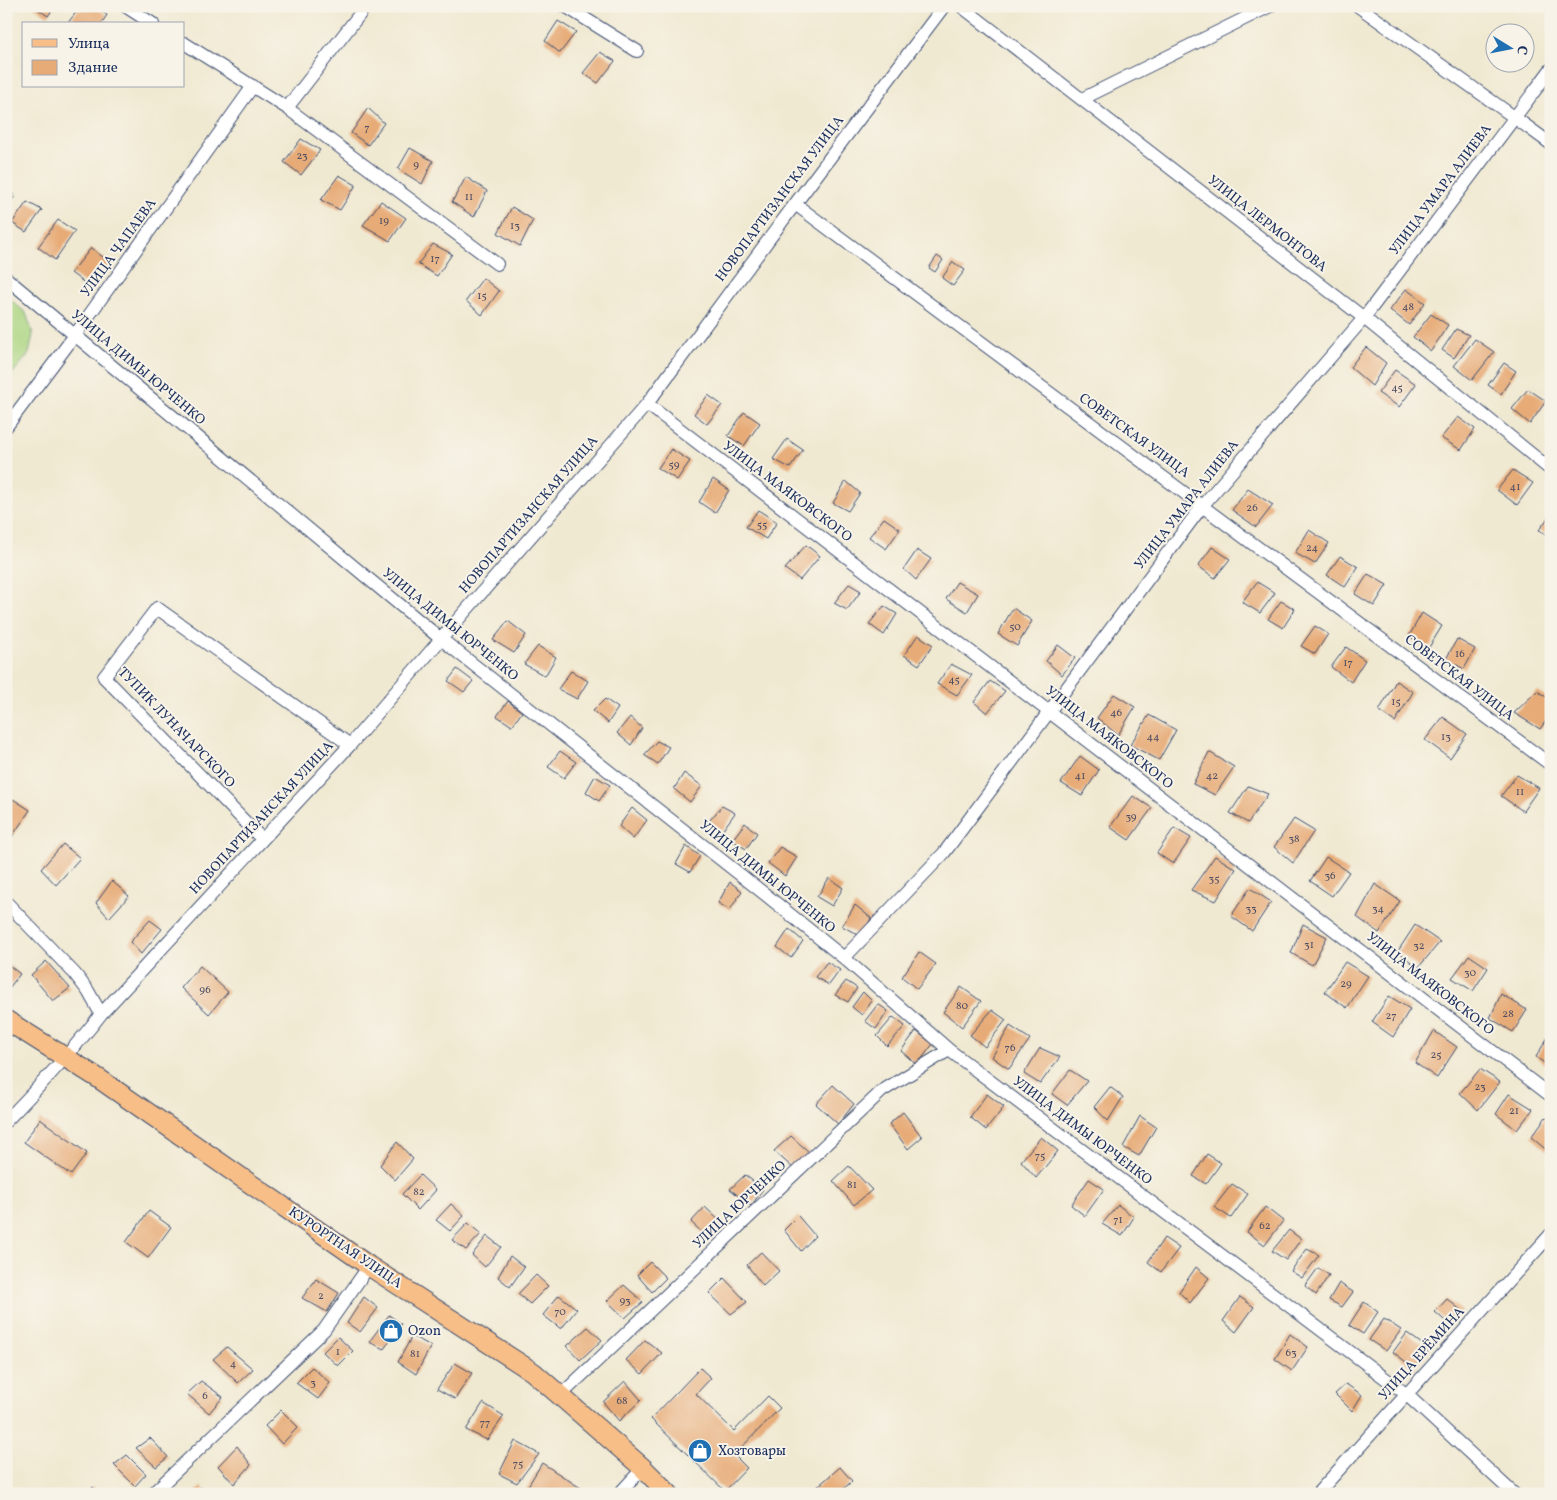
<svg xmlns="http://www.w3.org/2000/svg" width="1557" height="1500" viewBox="0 0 1557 1500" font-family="Vollkorn,serif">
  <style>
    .green { fill: #abd581; stroke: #638270 }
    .building { fill: #e7ab77 }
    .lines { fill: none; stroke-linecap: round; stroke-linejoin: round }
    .street-casing { stroke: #3b4b6f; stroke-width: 14 }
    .primary-casing { stroke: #3b4b6f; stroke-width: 21 }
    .street { stroke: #fff; stroke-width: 12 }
    .primary { stroke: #f7be87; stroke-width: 19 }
    .labels { text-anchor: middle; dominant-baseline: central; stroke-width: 4; stroke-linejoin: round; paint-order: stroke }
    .number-label { font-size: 11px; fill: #4e4e64 }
    .street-label { font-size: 14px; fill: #1b2f5e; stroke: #f7f3e8 }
    .poi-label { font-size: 14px; fill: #1b2f5e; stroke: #f7f3e8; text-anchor: start }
  </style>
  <rect width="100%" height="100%" fill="#f7f3e8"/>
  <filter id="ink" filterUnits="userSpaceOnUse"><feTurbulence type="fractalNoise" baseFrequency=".02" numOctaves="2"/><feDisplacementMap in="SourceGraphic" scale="10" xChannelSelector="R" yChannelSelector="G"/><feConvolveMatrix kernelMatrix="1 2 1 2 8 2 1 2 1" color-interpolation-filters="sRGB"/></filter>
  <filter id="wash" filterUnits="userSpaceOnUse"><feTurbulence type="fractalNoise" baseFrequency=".0096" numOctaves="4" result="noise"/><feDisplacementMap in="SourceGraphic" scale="20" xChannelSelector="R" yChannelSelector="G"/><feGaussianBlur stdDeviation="1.12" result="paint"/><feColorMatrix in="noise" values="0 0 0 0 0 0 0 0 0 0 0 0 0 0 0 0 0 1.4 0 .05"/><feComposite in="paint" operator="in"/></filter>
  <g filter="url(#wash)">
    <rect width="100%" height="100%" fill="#f0e9d2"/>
    <path class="green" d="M6 296 26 313 33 334 29 354 6 381Z"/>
    <g id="blocks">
      <path class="building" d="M33 6H55L48 16Z
        M81 6H93L107 15 101 24H67Z
        M558 21 576 32 560 53 545 41Z
        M600 52 615 61 598 83 583 73Z
        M368 108 384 123 368 145 351 133Z
        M301 139 320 150 301 175 284 162Z
        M410 148 433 161 422 184 398 169Z
        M339 175 356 185 340 210 321 200Z
        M466 177 487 191 474 217 452 202Z
        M6 190 15 196 6 208Z
        M381 201 406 218 390 241 363 225Z
        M27 202 42 210 26 232 12 223Z
        M512 207 533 220 520 246 498 233Z
        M58 220 75 231 55 260 38 247Z
        M433 244 452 254 437 276 418 264Z
        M91 248 111 263 93 289 71 273Z
        M937 256 943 260 935 272 929 268Z
        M953 262 965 270 953 286 942 278Z
        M483 278 499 291 482 315 466 301Z
        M1406 289 1425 303 1409 325 1390 310Z
        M1431 314 1448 325 1431 351 1413 337Z
        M1456 329 1469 335 1454 358 1442 350Z
        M1475 339 1494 352 1472 380 1454 366Z
        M1366 347 1386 363 1372 386 1350 367Z
        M1504 363 1516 371 1501 394 1488 385Z
        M1395 370 1416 384 1399 407 1378 393Z
        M1528 389 1546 401 1530 424 1512 409Z
        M708 395 722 405 707 424 694 414Z
        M744 412 760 423 744 446 728 436Z
        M1458 417 1475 429 1461 450 1441 438Z
        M787 439 803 450 790 468 773 459Z
        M671 449 690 461 677 480 658 468Z
        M1513 470 1533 483 1517 505 1497 490Z
        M713 479 729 490 715 513 699 502Z
        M846 481 860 493 848 511 833 503Z
        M1248 489 1273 505 1256 527 1232 510Z
        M758 510 777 522 766 539 746 527Z
        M1551 514V537L1539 530Z
        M884 518 900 529 886 549 869 537Z
        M1309 530 1329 543 1315 564 1295 553Z
        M806 545 820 556 800 580 785 569Z
        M1212 547 1230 559 1215 578 1198 566Z
        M917 550 931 559 916 580 904 569Z
        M1340 556 1358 567 1345 587 1327 575Z
        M1368 574 1387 585 1374 606 1355 594Z
        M957 582 978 594 967 612 946 599Z
        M1257 582 1275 593 1260 613 1242 602Z
        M849 584 861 591 847 610 834 603Z
        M1281 601 1295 609 1283 628 1268 619Z
        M884 606 897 614 884 635 869 624Z
        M1013 608 1032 621 1017 646 998 634Z
        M1422 613 1442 626 1428 649 1409 636Z
        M508 621 526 635 514 653 493 640Z
        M1315 626 1328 634 1315 654 1301 646Z
        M918 635 933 645 919 665 904 655Z
        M1457 639 1475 649 1464 669 1446 659Z
        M1058 645 1075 658 1062 675 1046 661Z
        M538 646 556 657 545 676 524 664Z
        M1346 647 1365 660 1351 682 1331 667Z
        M951 664 972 675 957 695 937 684Z
        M457 669 473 681 464 692 448 681Z
        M571 671 588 681 577 699 558 689Z
        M990 681 1005 691 987 713 974 702Z
        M1396 681 1413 692 1395 722 1379 711Z
        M1537 691 1551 700V714L1540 729 1514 713Z
        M1114 694 1135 707 1118 735 1097 718Z
        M605 699 618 708 608 723 593 711Z
        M508 701 522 712 512 726 497 716Z
        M1149 715 1176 730 1159 760 1130 745Z
        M630 717 642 728 631 745 617 733Z
        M1443 717 1467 734 1450 758 1425 740Z
        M657 741 669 747 658 764 644 755Z
        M560 751 576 762 564 778 548 767Z
        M1209 752 1234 767 1215 795 1193 784Z
        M1080 756 1099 770 1082 796 1061 783Z
        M684 773 702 786 690 802 674 789Z
        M1517 775 1539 788 1523 811 1501 796Z
        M595 776 610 785 599 801 586 792Z
        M1248 786 1268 794 1248 823 1230 813Z
        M1133 796 1152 808 1129 840 1110 827Z
        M13 799 30 810 11 838 6 834V809Z
        M722 806 735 813 722 831 709 821Z
        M632 808 647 820 633 839 619 826Z
        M1294 819 1314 831 1293 863 1274 847Z
        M745 823 757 833 746 849 732 840Z
        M1174 828 1191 838 1173 864 1157 853Z
        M63 844 80 858 56 885 41 869Z
        M686 846 700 856 690 872 676 864Z
        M780 847 797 857 785 876 768 863Z
        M1215 856 1236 869 1216 901 1191 890Z
        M1326 857 1349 872 1332 896 1310 881Z
        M829 878 843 888 832 906 817 897Z
        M112 881 129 896 109 918 96 903Z
        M730 882 742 891 730 910 718 903Z
        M1375 884 1400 901 1379 933 1357 917Z
        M1250 888 1271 902 1252 931 1231 916Z
        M855 905 871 918 862 937 842 926Z
        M150 920 162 929 141 954 130 942Z
        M1303 924 1327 937 1312 965 1291 953Z
        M1415 925 1440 942 1418 968 1398 951Z
        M789 929 803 941 791 958 777 947Z
        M919 952 936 964 917 989 902 977Z
        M1469 955 1488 968 1473 991 1452 978Z
        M46 961 70 988 53 1001 31 975Z
        M827 962 840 970 829 985 815 977Z
        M1345 962 1368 976 1347 1008 1325 992Z
        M6 963 20 974 9 988 6 986Z
        M200 966 228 992 209 1014 181 988Z
        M846 981 857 988 848 1002 835 995Z
        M961 987 981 1001 962 1027 943 1012Z
        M863 992 872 1001 862 1015 852 1007Z
        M1501 994 1527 1010 1513 1032 1490 1018Z
        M1389 996 1410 1009 1393 1037 1372 1022Z
        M878 1004 888 1011 876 1029 865 1021Z
        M992 1010 1006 1020 985 1047 970 1035Z
        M893 1017 905 1026 887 1046 877 1036Z
        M1010 1026 1030 1039 1009 1069 992 1057Z
        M916 1031 933 1044 917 1065 901 1051Z
        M1434 1031 1457 1047 1437 1078 1415 1063Z
        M1551 1032V1068L1536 1057Z
        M1040 1048 1060 1057 1040 1084 1024 1074Z
        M1480 1069 1500 1082 1478 1110 1460 1093Z
        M1070 1070 1087 1081 1067 1105 1052 1094Z
        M833 1085 854 1104 838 1124 816 1104Z
        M1110 1087 1123 1097 1108 1121 1094 1107Z
        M987 1094 1004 1107 986 1130 970 1117Z
        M1509 1094 1533 1109 1517 1130 1496 1114Z
        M903 1112 922 1137 908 1149 889 1124Z
        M1140 1116 1156 1127 1139 1156 1123 1147Z
        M1546 1117 1551 1120 1550 1153 1531 1137Z
        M40 1119 87 1153 71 1175 24 1142Z
        M791 1136 809 1152 794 1169 774 1151Z
        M1041 1137 1058 1151 1036 1178 1021 1161Z
        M397 1142 413 1159 395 1180 380 1165Z
        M1207 1154 1221 1163 1206 1184 1193 1176Z
        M849 1166 872 1190 854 1205 833 1181Z
        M420 1175 436 1190 418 1210 402 1194Z
        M745 1175 763 1189 751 1206 730 1189Z
        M1089 1179 1104 1189 1085 1216 1071 1205Z
        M1232 1184 1248 1194 1231 1218 1214 1207Z
        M451 1204 464 1216 450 1231 436 1220Z
        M1118 1205 1134 1217 1122 1236 1102 1224Z
        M705 1207 725 1226 710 1240 691 1222Z
        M1265 1207 1283 1221 1265 1245 1247 1232Z
        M149 1211 171 1227 148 1258 126 1242Z
        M798 1216 815 1236 801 1251 784 1230Z
        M468 1223 481 1234 466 1250 452 1240Z
        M1289 1230 1301 1239 1286 1260 1272 1251Z
        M487 1236 501 1247 485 1267 472 1255Z
        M1164 1238 1179 1248 1161 1272 1148 1262Z
        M1307 1249 1319 1255 1302 1278 1291 1271Z
        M761 1252 779 1271 763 1286 747 1265Z
        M510 1256 524 1267 510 1287 498 1277Z
        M650 1262 666 1278 652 1292 637 1275Z
        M1196 1267 1209 1278 1190 1303 1179 1292Z
        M1318 1268 1329 1275 1316 1295 1305 1286Z
        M536 1275 548 1286 530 1304 518 1294Z
        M724 1278 747 1302 731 1314 709 1293Z
        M316 1279 339 1293 327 1312 302 1298Z
        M1339 1283 1353 1292 1342 1307 1329 1300Z
        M624 1285 643 1302 625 1318 607 1301Z
        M559 1295 577 1309 561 1329 543 1315Z
        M364 1297 378 1308 360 1332 347 1323Z
        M1240 1297 1254 1307 1236 1332 1223 1321Z
        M1447 1299 1462 1311 1451 1326 1435 1312Z
        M1364 1302 1378 1312 1363 1334 1349 1325Z
        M389 1315 401 1324 384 1349 369 1342Z
        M1384 1319 1401 1330 1386 1351 1369 1340Z
        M588 1327 602 1340 580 1360 567 1346Z
        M1407 1333 1430 1350 1414 1368 1393 1352Z
        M1290 1334 1308 1347 1292 1371 1275 1359Z
        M412 1336 431 1346 416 1374 398 1362Z
        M338 1337 353 1351 338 1366 323 1352Z
        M645 1340 662 1353 642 1374 626 1360Z
        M227 1347 253 1369 238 1383 213 1359Z
        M455 1363 472 1373 455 1399 437 1389Z
        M312 1367 330 1383 318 1399 296 1383Z
        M700 1368 711 1378 696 1394 734 1431 768 1396 780 1408 734 1455 747 1468 725 1491 651 1419Z
        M201 1381 223 1397 209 1413 187 1394Z
        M625 1381 641 1400 619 1421 603 1402Z
        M1346 1384 1362 1395 1352 1411 1335 1394Z
        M483 1403 504 1416 487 1440 466 1430Z
        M281 1410 298 1427 282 1444 265 1426Z
        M150 1438 168 1457 156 1467 136 1448Z
        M515 1441 539 1454 517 1483 499 1474Z
        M237 1446 251 1465 234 1484 218 1466Z
        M127 1455 146 1474 135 1486 114 1465Z
        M542 1463 590 1494H523Z
        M840 1467 852 1481 838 1494H809Z
        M93 1487 99 1494H85Z
        M201 1487 207 1494H194Z"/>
    </g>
  </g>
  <g filter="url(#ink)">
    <use href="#blocks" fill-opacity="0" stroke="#3b4b6f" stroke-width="1"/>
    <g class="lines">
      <g class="street-casing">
        <path id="street" d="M125 6 153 24
          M565 6 637 51
          M961 6 1364 318 1551 470
          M1358 6 1514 117 1551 144
          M184 43 287 108 497 264
          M1082 99 1270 6
          M287 108 366 6
          M795 204 1551 765
          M6 278 441 639 766 895 844 958 949 1050 1406 1394 1514 1494
          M647 404 1551 1096
          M6 427 75 335 253 86
          M262 839 104 677 157 608 350 745
          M6 902 75 974 88 991 101 1014C72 1052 39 1087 6 1121
          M844 958 944 853 1203 505 1364 318 1551 69
          M101 1014 350 745 441 639 647 404 795 204 944 6
          M561 1395 882 1091 949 1050
          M152 1494 324 1330 369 1266
          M619 1494 643 1468
          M1317 1494 1551 1234"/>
      </g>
      <g class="primary-casing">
        <path id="primary" d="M6 1020 98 1078 369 1266 533 1372 643 1468 669 1494"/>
      </g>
      <use href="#street" class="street"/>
      <use href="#primary" class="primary"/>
    </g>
  </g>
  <defs>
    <g id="shop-disc" transform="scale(1.25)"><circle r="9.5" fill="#1f6fb2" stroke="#f7f3e8"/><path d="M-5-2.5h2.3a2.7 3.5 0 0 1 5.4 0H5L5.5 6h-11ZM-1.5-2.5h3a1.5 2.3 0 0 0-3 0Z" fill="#fff"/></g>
  </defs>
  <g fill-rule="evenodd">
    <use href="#shop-disc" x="391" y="1331"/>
    <use href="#shop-disc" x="700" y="1451"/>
  </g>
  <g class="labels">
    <g class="number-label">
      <text x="367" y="128">7</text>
      <text x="302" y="156">23</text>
      <text x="416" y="165">9</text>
      <text x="469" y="197">11</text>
      <text x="384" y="221">19</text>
      <text x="515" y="226">13</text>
      <text x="435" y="259">17</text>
      <text x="482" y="296">15</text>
      <text x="1408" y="307">48</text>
      <text x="1397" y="388">45</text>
      <text x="674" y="465">59</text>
      <text x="1515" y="487">41</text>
      <text x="1252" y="508">26</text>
      <text x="762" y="525">55</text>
      <text x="1312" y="548">24</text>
      <text x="1015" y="627">50</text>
      <text x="1460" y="654">16</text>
      <text x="1348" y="663">17</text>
      <text x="954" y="680">45</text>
      <text x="1396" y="702">15</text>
      <text x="1116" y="713">46</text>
      <text x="1153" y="737">44</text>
      <text x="1446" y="737">13</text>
      <text x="1080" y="776">41</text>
      <text x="1212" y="776">42</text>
      <text x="1520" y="792">11</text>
      <text x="1131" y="817">39</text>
      <text x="1294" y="839">38</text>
      <text x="1330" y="876">36</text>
      <text x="1214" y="879">35</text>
      <text x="1251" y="909">33</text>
      <text x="1378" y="909">34</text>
      <text x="1309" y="945">31</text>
      <text x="1419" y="946">32</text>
      <text x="1470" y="973">30</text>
      <text x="1346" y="984">29</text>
      <text x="205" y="990">96</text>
      <text x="962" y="1006">80</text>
      <text x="1508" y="1014">28</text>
      <text x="1391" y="1016">27</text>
      <text x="1010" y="1048">76</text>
      <text x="1436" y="1055">25</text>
      <text x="1480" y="1087">23</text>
      <text x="1514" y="1111">21</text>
      <text x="1040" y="1156">75</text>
      <text x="852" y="1185">81</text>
      <text x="419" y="1192">82</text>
      <text x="1118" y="1220">71</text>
      <text x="1265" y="1226">62</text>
      <text x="321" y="1296">2</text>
      <text x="625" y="1301">93</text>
      <text x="560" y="1312">70</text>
      <text x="338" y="1352">1</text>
      <text x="1291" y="1353">63</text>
      <text x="415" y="1354">81</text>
      <text x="233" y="1364">4</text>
      <text x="313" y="1383">3</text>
      <text x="205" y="1396">6</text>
      <text x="622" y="1401">68</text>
      <text x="485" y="1423">77</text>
      <text x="518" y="1464">75</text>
    </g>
    <g class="street-label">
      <text transform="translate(1441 190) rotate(-53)">УЛИЦА УМАРА АЛИЕВА</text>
      <text transform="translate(780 199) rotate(-53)">НОВОПАРТИЗАНСКАЯ УЛИЦА</text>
      <text transform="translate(1267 224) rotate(38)">УЛИЦА ЛЕРМОНТОВА</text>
      <text transform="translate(119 248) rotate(-54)">УЛИЦА ЧАПАЕВА</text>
      <text transform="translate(138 368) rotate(40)">УЛИЦА ДИМЫ ЮРЧЕНКО</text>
      <text transform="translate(1134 436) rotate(36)">СОВЕТСКАЯ УЛИЦА</text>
      <text transform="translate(787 492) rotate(37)">УЛИЦА МАЯКОВСКОГО</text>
      <text transform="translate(1187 505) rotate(-52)">УЛИЦА УМАРА АЛИЕВА</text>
      <text transform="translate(529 515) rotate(-49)">НОВОПАРТИЗАНСКАЯ УЛИЦА</text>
      <text transform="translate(450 625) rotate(39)">УЛИЦА ДИМЫ ЮРЧЕНКО</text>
      <text transform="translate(1459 678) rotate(37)">СОВЕТСКАЯ УЛИЦА</text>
      <text transform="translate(176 728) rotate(46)">ТУПИК ЛУНАЧАРСКОГО</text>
      <text transform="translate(1109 738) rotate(38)">УЛИЦА МАЯКОВСКОГО</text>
      <text transform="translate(262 818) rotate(-47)">НОВОПАРТИЗАНСКАЯ УЛИЦА</text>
      <text transform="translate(767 877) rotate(39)">УЛИЦА ДИМЫ ЮРЧЕНКО</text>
      <text transform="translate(1430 984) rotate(38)">УЛИЦА МАЯКОВСКОГО</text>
      <text transform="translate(1082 1131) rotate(37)">УЛИЦА ДИМЫ ЮРЧЕНКО</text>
      <text transform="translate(740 1205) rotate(-43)">УЛИЦА ЮРЧЕНКО</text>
      <text transform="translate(345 1248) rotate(34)">КУРОРТНАЯ УЛИЦА</text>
      <text transform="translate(1422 1354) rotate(-48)">УЛИЦА ЕРЁМИНА</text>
    </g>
    <g class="poi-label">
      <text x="408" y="1331">Ozon</text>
      <text x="718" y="1451">Хозтовары</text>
    </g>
  </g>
  <rect width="1557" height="1500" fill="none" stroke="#f7f3e8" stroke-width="25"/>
  <rect x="22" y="22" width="162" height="65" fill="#f7f3e8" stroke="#9fa5b1"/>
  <rect x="32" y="39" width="25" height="8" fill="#f7be87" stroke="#9fa5b1"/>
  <text x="68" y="48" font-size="15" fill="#1b2f5e">Улица</text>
  <rect x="32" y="60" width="25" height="15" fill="#e7ab77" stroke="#9fa5b1"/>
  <text x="68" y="72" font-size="15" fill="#1b2f5e">Здание</text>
  <g transform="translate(1510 48) rotate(100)"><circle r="24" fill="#f7f3e8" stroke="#9fa5b1"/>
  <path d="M0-4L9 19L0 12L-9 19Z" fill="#1f6fb2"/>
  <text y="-8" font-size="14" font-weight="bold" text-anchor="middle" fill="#1b2f5e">С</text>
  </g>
</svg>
